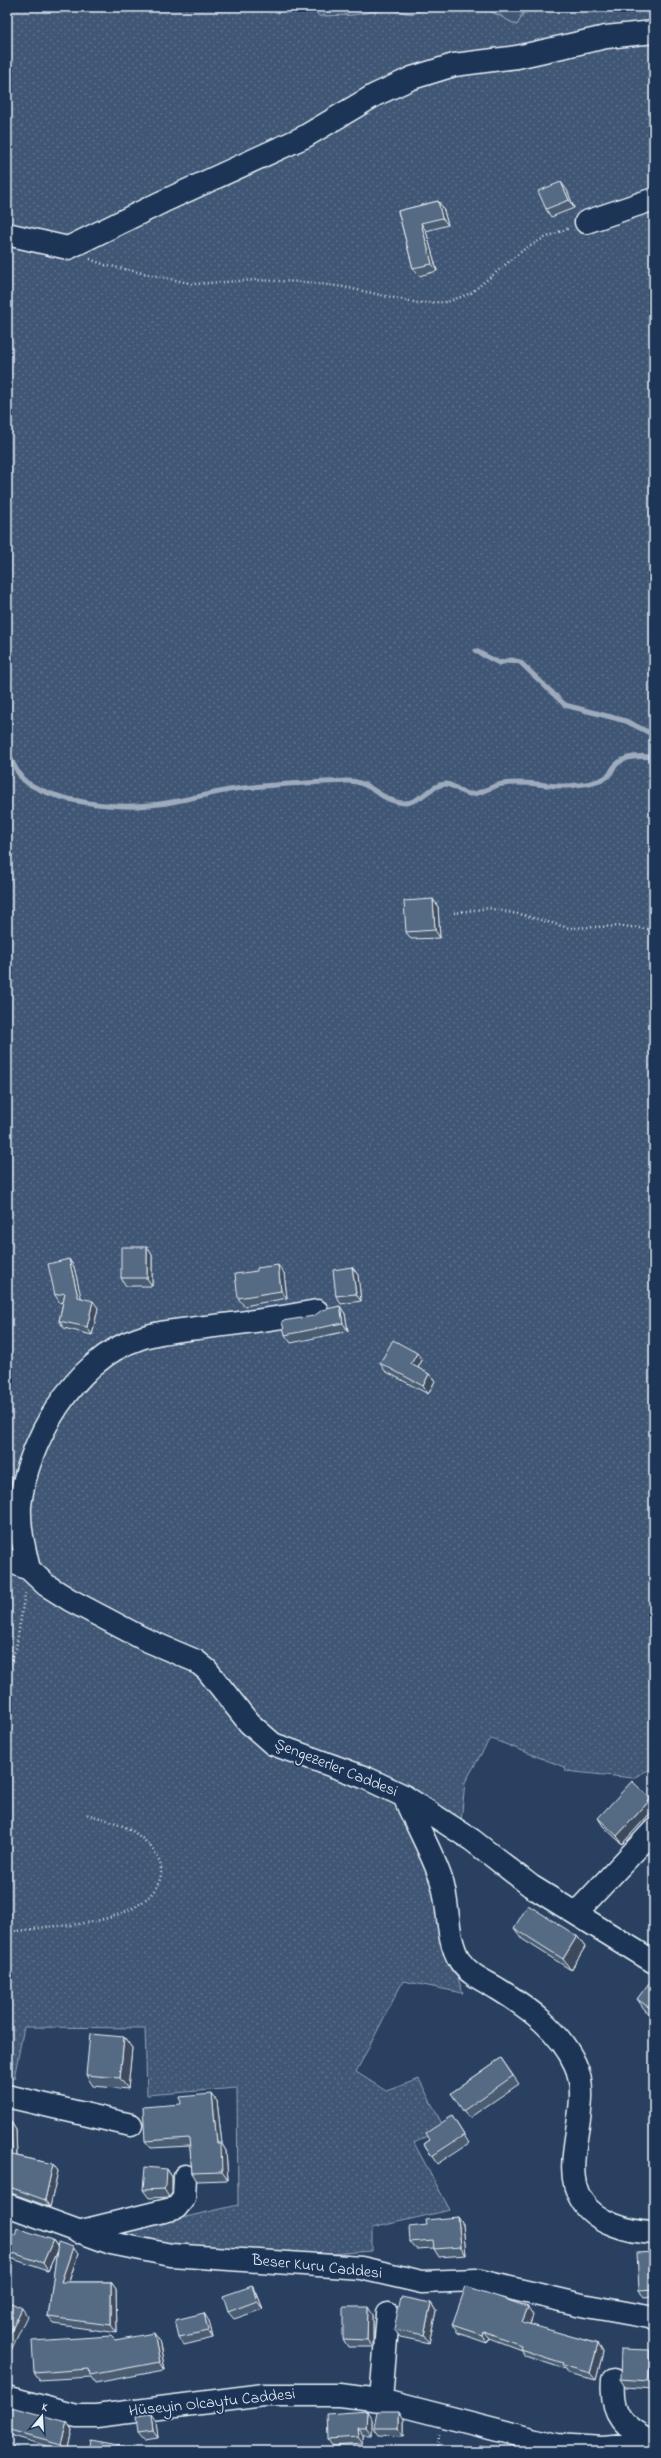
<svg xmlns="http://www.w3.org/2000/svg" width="661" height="2458" viewBox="0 0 661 2458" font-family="'Indie Flower',sans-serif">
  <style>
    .grass { fill: url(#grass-dots); stroke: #94a4b6 }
    .forest { fill: url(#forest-firs); stroke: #94a4b6 }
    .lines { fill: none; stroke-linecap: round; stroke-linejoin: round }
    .stream { stroke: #9dabbd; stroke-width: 5 }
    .minor-casing { stroke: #e8f1f8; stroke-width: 25 }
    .path { stroke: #e8f1f8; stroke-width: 2.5; stroke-dasharray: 1 3; stroke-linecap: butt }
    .minor { stroke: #1d3557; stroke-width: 22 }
    .wall { fill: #495b71; stroke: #e8f1f8 }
    .shaded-wall { fill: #3c4a5c; stroke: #e8f1f8 }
    .building { fill: #556a83; stroke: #e8f1f8 }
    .labels { text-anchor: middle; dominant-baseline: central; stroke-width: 3.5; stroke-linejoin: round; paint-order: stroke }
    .street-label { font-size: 16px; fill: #e8f1f8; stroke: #1d3557 }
  </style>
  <defs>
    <pattern id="grass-dots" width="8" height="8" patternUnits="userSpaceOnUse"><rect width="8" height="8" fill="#415774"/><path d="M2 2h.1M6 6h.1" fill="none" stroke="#5c7089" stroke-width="1.8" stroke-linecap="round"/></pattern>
    <pattern id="forest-firs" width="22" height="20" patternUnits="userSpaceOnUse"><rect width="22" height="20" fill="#415774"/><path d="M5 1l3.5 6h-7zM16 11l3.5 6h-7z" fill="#5c7089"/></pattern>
  </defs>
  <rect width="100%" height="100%" fill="#294061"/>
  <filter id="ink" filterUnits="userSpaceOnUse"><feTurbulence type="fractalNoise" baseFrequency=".025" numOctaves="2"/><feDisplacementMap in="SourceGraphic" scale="8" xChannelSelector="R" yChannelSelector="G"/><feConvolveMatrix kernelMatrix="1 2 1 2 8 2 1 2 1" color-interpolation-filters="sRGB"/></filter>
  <g filter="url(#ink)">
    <path class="grass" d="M7 7H313L319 16 352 15 388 9 413 14 428 7H483L517 25 527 7H654V1767L633 1778 565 1771 564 1767 492 1739 488 1742 465 1782 461 1822 400 1782 398 1810 426 1863 443 1935 463 1993 403 1981 356 2072 386 2091 419 2079 444 2128 414 2143 450 2210 372 2228V2251L300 2256 145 2245 116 2233 238 2205 237 2088 147 2095 145 2028 24 2027 14 2078H7Z
      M7 2442 23 2451H7Z"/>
    <path class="forest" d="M313 7H428L413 14 388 9 352 15 319 16Z
      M483 7H527L517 25Z"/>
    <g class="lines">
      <path class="stream" d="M476 651 499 663 511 660 520 662 565 705 626 721 654 735
        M7 752C14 763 18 779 31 785 61 802 115 809 150 805 179 803 207 793 236 789 273 784 310 783 347 781 370 780 381 802 404 803 421 803 430 785 445 784 454 784 461 794 470 794 482 795 491 785 503 784 525 780 547 787 569 786 580 785 600 783 609 775 611 773 612 769 615 766 624 755 641 756 654 757"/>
      <g class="minor-casing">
        <path id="minor" d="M586 222 654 199
          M7 234 68 248 162 202 304 137 375 95 412 78 454 65 517 57 606 37 654 32
          M7 1560 29 1569 46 1585 70 1600 144 1639 196 1661 207 1670 249 1723 273 1744 366 1778 404 1796 472 1840 531 1886 654 1962
          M29 1569C24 1548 19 1528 20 1506 26 1443 75 1359 138 1339 160 1331 184 1330 206 1327 244 1323 280 1318 317 1311
          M404 1796C415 1823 431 1850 441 1879 450 1904 445 1937 460 1961 469 1975 485 1981 498 1989 529 2008 560 2031 575 2064 595 2106 557 2163 582 2201 596 2223 629 2232 654 2233
          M576 1913 654 1830
          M7 2096 131 2125
          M7 2205 111 2243 171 2255 361 2268 422 2282 476 2280 582 2305 654 2318
          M78 2232 176 2208 184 2198 185 2176
          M613 2380C610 2417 624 2427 654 2443
          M7 2397 76 2416H96L264 2395H339L381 2400 556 2445 602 2448 654 2443
          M381 2400 388 2314"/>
      </g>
      <path class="path" d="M90 259 105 265 194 284 254 280 305 282 344 287 418 303 447 302 471 293 523 250 542 239 569 228
        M454 913 488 908 523 915 569 928 623 926 654 930
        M7 1671 16 1648 25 1593
        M7 1932C20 1931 33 1929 46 1927 72 1925 96 1923 120 1914 170 1894 176 1858 129 1829 117 1822 100 1818 86 1814
        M438 2451 439 2434"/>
      <use href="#minor" class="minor"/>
    </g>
    <path class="wall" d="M567 190 574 208 551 217 546 209Z
      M438 201 443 208 448 225 426 231 437 271 419 276 413 268 398 211Z
      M433 899 438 907 440 938 411 939 406 932Z
      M147 1247 152 1255V1286H126L121 1278Z
      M69 1259 74 1267 81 1298 98 1308 92 1335 64 1328 59 1321 63 1302 60 1303 55 1295Z
      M352 1267 358 1275 361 1301 341 1304 336 1296Z
      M284 1273 287 1298 244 1306 238 1298Z
      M340 1306 345 1314 348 1331 291 1343 285 1335 314 1316Z
      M422 1360 418 1368 429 1374 435 1381 428 1394 385 1371 380 1363Z
      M651 1799 654 1803V1809L622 1844 603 1826 598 1818Z
      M514 1928 577 1936 585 1947 571 1970 522 1939Z
      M654 1981V2017L645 2010 637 1999Z
      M124 2037 132 2048 128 2089 93 2086 86 2075Z
      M501 2058 519 2084 469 2118 451 2093Z
      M217 2101 222 2144 226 2151 228 2180 197 2181 192 2173 190 2146 151 2148 145 2141Z
      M452 2116 469 2143 437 2164 424 2144 430 2140Z
      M11 2122 16 2130 17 2156 53 2164 58 2171 50 2207 11 2193H7V2123Z
      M167 2169 172 2177V2193L169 2197 149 2198 143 2190Z
      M458 2217 463 2225 466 2255 439 2257 434 2249V2248L416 2249 410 2242 427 2225Z
      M7 2232 15 2235 53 2240 58 2247 78 2254 69 2282H111L116 2289 117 2333 54 2324 48 2317 57 2251 48 2271 7 2257Z
      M654 2252V2297L644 2298 639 2290Z
      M252 2286 257 2294 263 2309 234 2319 228 2312Z
      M431 2303 436 2311 429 2343 400 2337 394 2329Z
      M373 2315V2347H348L343 2339Z
      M533 2315 530 2325 598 2344 603 2352 596 2380 567 2373 565 2369 525 2356 521 2350 489 2338 487 2343 458 2333 452 2325Z
      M209 2321 213 2338 184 2345 179 2337Z
      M115 2340H159L165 2370 95 2383 91 2377 39 2380 34 2373Z
      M650 2350 654 2356V2389L625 2387 620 2379Z
      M7 2419 67 2422 72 2430 67 2451H63L10 2435 7 2431Z
      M372 2419V2435H363V2444L333 2446 328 2439Z
      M404 2419V2436L379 2435 374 2428Z
      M156 2421 158 2438 144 2440 138 2433Z"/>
    <path class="shaded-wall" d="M561 182 567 190 574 208 569 200Z
      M438 201 443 208 448 225 442 218Z
      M421 223 426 231 437 271 432 264Z
      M433 899 438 907 440 938 435 930Z
      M147 1247 152 1255V1286L147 1278Z
      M69 1259 74 1267 83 1305 78 1297Z
      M278 1265 284 1273 287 1298 281 1291Z
      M352 1267 358 1275 361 1301 356 1294Z
      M93 1301 98 1308 92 1335 87 1327Z
      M340 1306 345 1314 348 1331 343 1323Z
      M417 1353 422 1360 416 1371 411 1364Z
      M429 1374 435 1381 428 1394 423 1386Z
      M651 1799 654 1803V1809L622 1844 617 1836Z
      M577 1936 585 1947 571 1970 563 1959Z
      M124 2037 132 2048 128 2089 120 2078Z
      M212 2094 217 2101 222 2144 226 2151 228 2180 222 2172 217 2143Z
      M11 2122 16 2130 17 2162 12 2155Z
      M53 2164 58 2171 50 2207 45 2200Z
      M167 2169 172 2177V2193L169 2197 164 2189Z
      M458 2217 463 2225 466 2255 461 2247Z
      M53 2240 58 2248 48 2271 43 2263Z
      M73 2247 78 2254 66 2290 61 2282Z
      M111 2282 116 2289 117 2333 111 2325Z
      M252 2286 257 2294 263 2309 257 2301Z
      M431 2303 436 2311 429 2343 424 2335Z
      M368 2307 373 2315V2347L367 2340Z
      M528 2307 533 2315 528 2330 522 2322Z
      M22 2308 27 2316 7 2359V2340Z
      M204 2313 209 2321 213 2338 208 2331Z
      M483 2331 489 2338 487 2343 482 2335Z
      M154 2333 159 2340 165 2370 160 2362Z
      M598 2344 603 2352 596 2380 590 2373Z
      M650 2350 654 2356V2389L649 2381Z
      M367 2411 372 2419V2435L366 2427Z
      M399 2411 404 2419V2436L399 2428Z
      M151 2414 156 2421 158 2438 153 2431Z
      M67 2422 72 2430 67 2451H66L61 2444Z
      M357 2427 363 2435V2444L358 2437Z
      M128 2447 131 2451H127Z"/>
    <path class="building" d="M561 182 569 200 546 209 538 191Z
      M438 201 442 218 421 223 432 264 413 268 398 211Z
      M433 899 435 930 406 932 404 901Z
      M121 1247H147V1278H121Z
      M69 1259 78 1297 93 1301 87 1327 59 1321 65 1293 55 1295 48 1264Z
      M278 1265 281 1291 238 1298 235 1274 257 1271V1268Z
      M352 1267 356 1294 336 1296 333 1270Z
      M340 1306 343 1323 285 1335 282 1321 314 1316 322 1310Z
      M393 1340 417 1353 411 1364 429 1374 423 1386 380 1363Z
      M632 1781 651 1799 617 1836 598 1818Z
      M528 1905 577 1936 563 1959 514 1928Z
      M652 1979 654 1981V2011L637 1999Z
      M90 2034 124 2037 120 2078 86 2075Z
      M501 2058 513 2076 463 2111 451 2093Z
      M212 2094 217 2143H221L222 2172 192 2173 189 2138 145 2141 143 2107 181 2104 180 2097Z
      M452 2116 464 2135 432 2156 424 2144 430 2140 426 2133Z
      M11 2122 12 2155 53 2164 45 2200 7 2186V2123Z
      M145 2167 167 2169 166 2186 164 2189 143 2190Z
      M458 2217 461 2247 434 2249 433 2240 410 2242 409 2227 427 2225 426 2220Z
      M17 2228 53 2240 43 2263 7 2251V2232L15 2235Z
      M58 2242 73 2247 61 2282H111V2325L48 2317Z
      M654 2252V2289L639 2290 637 2253Z
      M252 2286 257 2301 228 2312 223 2296Z
      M466 2286 528 2307 522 2322 598 2344 590 2373 562 2365 563 2363 520 2349 521 2345 483 2331 482 2335 452 2325Z
      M401 2297 431 2303 424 2335 394 2329Z
      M7 2301 22 2308 7 2340Z
      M343 2307H368L367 2340 343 2339Z
      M204 2313 208 2331 179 2337 175 2320Z
      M154 2333 160 2362 90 2375 89 2369 34 2373 32 2341 111 2336 115 2340Z
      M621 2349 650 2350 649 2381 620 2379Z
      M11 2407 67 2422 61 2444 7 2429V2419Z
      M367 2411 366 2427H357L358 2437 328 2439 327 2414Z
      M377 2411H399V2428H374Z
      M151 2414 153 2431 138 2433 136 2416Z
      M90 2440 128 2447 127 2451H88Z
      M480 2445 506 2451H479Z"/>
  </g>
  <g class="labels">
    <g class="street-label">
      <text transform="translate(336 1768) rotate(22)">Şengezerler Caddesi</text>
      <text transform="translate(317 2267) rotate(6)">Beser Kuru Caddesi</text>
      <text transform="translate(212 2403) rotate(-6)">Hüseyin Olcaytu Caddesi</text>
    </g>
  </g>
  <rect width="661" height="2458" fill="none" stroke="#1d3557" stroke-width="24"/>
  <rect x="12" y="12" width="637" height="2434" fill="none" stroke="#e8f1f8" stroke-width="1.5" filter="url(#ink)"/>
  <g transform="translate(42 2416) rotate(18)" stroke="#1d3557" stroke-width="3" paint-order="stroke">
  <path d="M0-3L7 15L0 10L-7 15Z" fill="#e8f1f8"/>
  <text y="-6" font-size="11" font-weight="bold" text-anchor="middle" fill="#e8f1f8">K</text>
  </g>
</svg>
